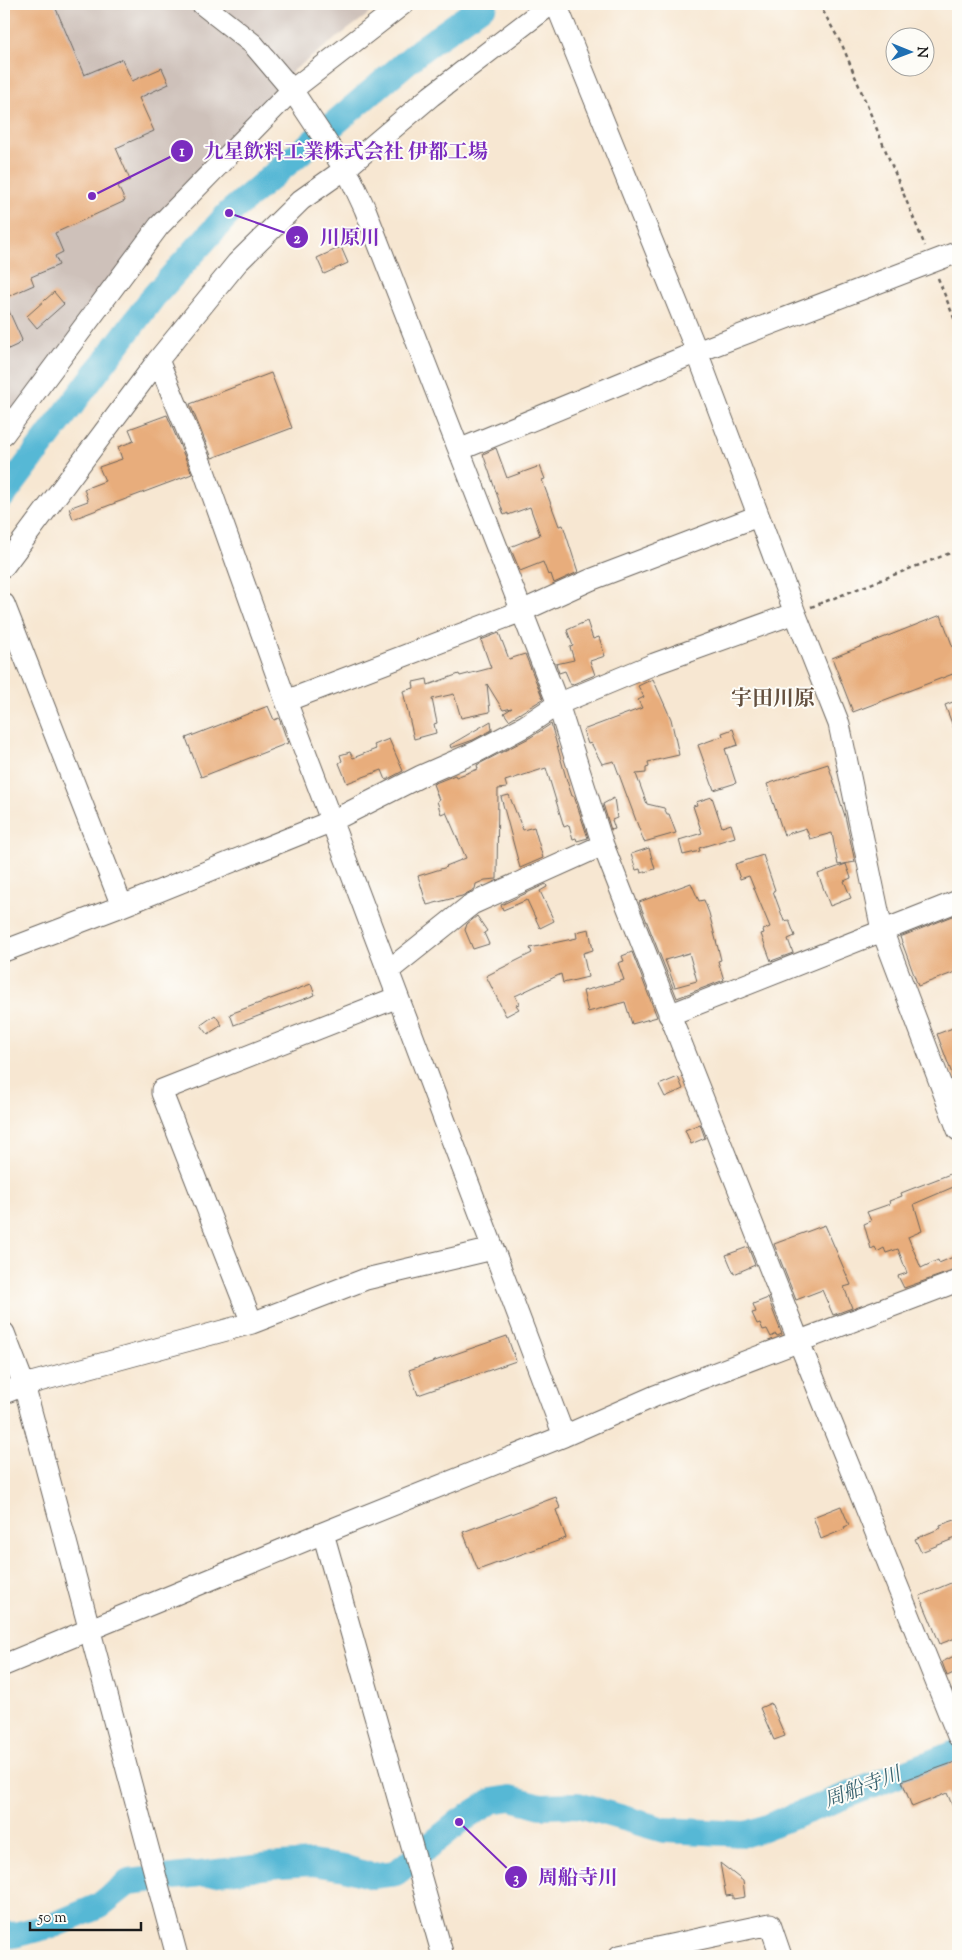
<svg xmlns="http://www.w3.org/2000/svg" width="962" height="1960" viewBox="0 0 962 1960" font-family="'Sorts Mill Goudy','Noto Serif JP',serif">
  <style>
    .industrial { fill: #cec1ba }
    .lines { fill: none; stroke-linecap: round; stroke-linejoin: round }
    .river { stroke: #57b8d5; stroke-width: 26 }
    .building { fill: #e8ad7c; fill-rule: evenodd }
    .minor-casing { stroke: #69635c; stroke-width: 23 }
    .path { stroke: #69635c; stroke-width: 2.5; stroke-dasharray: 4 4; stroke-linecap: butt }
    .minor { stroke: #fff; stroke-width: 21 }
    .labels { text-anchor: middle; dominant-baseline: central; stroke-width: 4; stroke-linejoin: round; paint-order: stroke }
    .water-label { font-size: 20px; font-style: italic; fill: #37626f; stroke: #fdfcf7 }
    .quarter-label { font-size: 21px; font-weight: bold; fill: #634f3e; stroke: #fdfcf7 }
    .leader { fill: none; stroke: #7b2cbf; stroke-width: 2 }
    .callout-dot { fill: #7b2cbf; stroke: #fdfcf7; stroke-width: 2 }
    .mark-label { font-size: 15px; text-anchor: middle; font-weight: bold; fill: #fff }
    .callout-label { font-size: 20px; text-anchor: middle; font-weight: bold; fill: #7b2cbf; stroke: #fdfcf7; stroke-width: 4; stroke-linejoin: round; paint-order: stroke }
  </style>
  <rect width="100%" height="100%" fill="#fdfcf7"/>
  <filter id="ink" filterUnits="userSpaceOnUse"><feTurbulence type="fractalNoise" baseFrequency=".02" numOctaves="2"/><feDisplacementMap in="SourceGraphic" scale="10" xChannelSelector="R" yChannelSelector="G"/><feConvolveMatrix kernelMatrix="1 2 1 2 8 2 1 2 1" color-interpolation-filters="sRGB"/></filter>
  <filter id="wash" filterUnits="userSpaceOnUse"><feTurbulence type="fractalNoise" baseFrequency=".0096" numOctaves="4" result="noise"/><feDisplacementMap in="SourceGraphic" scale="20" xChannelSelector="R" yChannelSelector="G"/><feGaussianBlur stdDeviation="1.12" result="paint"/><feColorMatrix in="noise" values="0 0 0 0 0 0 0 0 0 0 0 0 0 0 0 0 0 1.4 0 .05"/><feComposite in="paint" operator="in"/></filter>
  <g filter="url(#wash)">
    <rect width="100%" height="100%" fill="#f7e7d2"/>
    <path class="industrial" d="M4 4H382L294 70 227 147 4 421Z"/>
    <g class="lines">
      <path class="river" d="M4 495 154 296 229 213 422 49 485 4
        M4 1934 14 1935 54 1925 99 1906 129 1882 280 1865 312 1863 345 1868 372 1876 396 1873 459 1822 492 1801 511 1798 541 1806 578 1805 664 1830 746 1834 761 1829 958 1752"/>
    </g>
    <g id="blocks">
      <path class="building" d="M4 4H54L84 75 122 59 132 81 162 68 169 84 139 98 154 131 116 148 130 180 118 186 125 201 55 233 63 252 55 256 59 265 31 277 34 285 9 296 4 289Z
        M341 247 348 263 324 274 317 258Z
        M54 292 64 304 37 328 27 316Z
        M4 300 22 340 17 345 4 351Z
        M271 373 292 428 212 458 190 404Z
        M167 415 192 474 73 519 69 508 88 501 84 489 105 481 99 467 122 459 118 447 134 441 129 429Z
        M496 448 507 478 540 466 545 479 542 480 559 526 563 525 578 572 554 583 551 574 548 575 543 562 520 571 510 547 540 535 530 507 508 515V513L504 515 483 454Z
        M941 615 958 661V672L853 712 832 658Z
        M587 621 593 639 599 637 605 656 590 661 595 675 571 685 565 671 559 673 556 664 574 660 570 647 573 646 567 630Z
        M499 633 509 659 525 654 543 699 509 720 504 713 512 708 503 710 487 684 490 712 461 718 454 694 432 699 437 723 434 724 436 733 414 739 403 691 414 688 413 682 427 679 428 685 459 674 460 676 491 668 481 640Z
        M653 679 671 719 679 755 648 762 649 767 646 768V773L636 774 647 804 664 808 667 814H669L676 833 644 842 614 761 602 764 591 743 588 744 583 730 642 708 638 700 644 697 638 686Z
        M958 700V737H957L945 705Z
        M268 706 274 720 279 718 288 743 201 777 186 738Z
        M491 721 492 730 473 740 451 748 450 745Z
        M551 724 567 781 572 796H574L588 838 577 841 576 838 573 839 569 825 564 827 546 768 505 781 507 788 498 789 497 879 485 880 476 884 475 889 462 896 427 905 418 876 447 867 446 866 466 858 446 812 441 814 437 801 439 800 433 784 455 775 456 777 478 769 477 765 531 737Z
        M733 729 738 745 725 749 736 783 714 790 698 745 723 736 722 733Z
        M389 739 403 771 386 780 382 770 347 783 339 763 342 761 340 755 350 752 353 758 376 749 374 745Z
        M828 764 845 816 855 862 838 865 832 833 810 839 806 828 784 835 767 784Z
        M509 795 523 830 534 827 543 858 520 868 501 797Z
        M712 797 722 827 731 824 735 837 699 848 700 851 683 855 679 840 702 833 693 806 697 805 696 802Z
        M614 798 617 818 612 820 615 829 611 830 603 804Z
        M649 848 655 869 641 873 640 869 636 870 631 854Z
        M763 855 775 890 773 891 784 921 789 920 795 936 788 939 793 953 771 961 761 934 764 933 763 930 770 927 749 876 740 879 735 864Z
        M846 864 851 878 844 881 851 898 830 906 818 874Z
        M691 883 699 901 704 900 709 913 721 960 718 961 724 980 677 998 639 902ZM689 953 697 981 675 987 665 960Z
        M546 884 547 887 540 891 554 921 540 928 527 900 503 910 501 905Z
        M958 914V971L918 986 900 937Z
        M477 916 487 931 484 933 489 944 473 949 465 930 467 924Z
        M589 929 593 950 583 953 588 977 563 983 561 974 515 996 519 1004 516 1005 519 1009 506 1016 486 976 532 953 530 948 577 938 576 932Z
        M632 952 657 1017 632 1024 625 1002 588 1012 583 991 624 980 618 963 624 961 622 956Z
        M311 984 315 995 234 1025 230 1014Z
        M215 1015 222 1025 208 1034 201 1025Z
        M958 1026V1087H957L937 1034Z
        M678 1077 683 1089 665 1097 659 1085Z
        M700 1124 705 1138 691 1144 685 1130Z
        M958 1171V1185L914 1204 922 1231 908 1237 921 1268 938 1260 939 1263 958 1255V1269L904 1288 898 1276 907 1273 898 1249 886 1253 884 1248 877 1252 875 1247 871 1249 864 1224 871 1221 867 1212 890 1204 889 1201 902 1196 901 1193Z
        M825 1225 851 1285 844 1287 852 1308 833 1315 822 1290 796 1300 774 1244Z
        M748 1247 755 1265 734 1274 726 1255Z
        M768 1298 782 1334 777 1336 776 1334 771 1337 767 1329 763 1330 760 1323 757 1324 752 1313 756 1312 753 1304Z
        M507 1336 516 1361 418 1395 409 1370Z
        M556 1497 560 1508 556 1510 566 1538 478 1570 463 1532Z
        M841 1506 849 1525 844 1527 845 1529 821 1539 813 1517Z
        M958 1519V1537L921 1552 915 1539 941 1528 940 1525Z
        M958 1580V1637L940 1644 920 1596Z
        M954 1656 958 1665V1671L947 1676 942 1662Z
        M771 1703 785 1736 774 1740 760 1708Z
        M955 1762 958 1771V1819L947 1793 912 1807 902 1781Z
        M720 1863 743 1881 745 1897 733 1899V1895L726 1896Z"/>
    </g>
  </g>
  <g filter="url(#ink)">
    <use href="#blocks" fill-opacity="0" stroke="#69635c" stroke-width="1"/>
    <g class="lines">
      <g class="minor-casing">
        <path id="minor" d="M202 4 253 44 292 90 351 179 365 209 558 704 603 845 799 1342 958 1736
          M556 4 697 352 795 613 839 724 882 930 958 1130
          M158 360 204 471 286 701 564 1436
          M4 434 159 226 292 90 403 4
          M459 450 697 352 958 252
          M4 566 158 360 237 263 301 200 345 169 431 96 551 4
          M4 604 122 906
          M286 701 522 611 590 580 758 516
          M4 951 122 906 332 821 421 776 478 751 525 726 558 704 654 664 795 613
          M388 971 472 904 603 845
          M669 1015 958 901
          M252 1323 162 1093V1090L398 997
          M4 1333 24 1385 177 1956
          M4 1393 24 1385 252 1323 366 1279 493 1249
          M323 1533 443 1956
          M4 1665 323 1533 564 1436 655 1396 958 1281
          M619 1956 770 1924 781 1956"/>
      </g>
      <path class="path" d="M819 4 843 47 925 246
        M938 278 958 328
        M811 607 958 550"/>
      <use href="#minor" class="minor"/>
    </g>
  </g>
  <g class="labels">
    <g class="water-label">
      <text transform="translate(863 1789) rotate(-21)">周船寺川</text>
    </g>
    <g class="quarter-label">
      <text x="773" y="700">宇田川原</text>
    </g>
  </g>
  <path class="leader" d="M92 196L182 151M229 213L297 237M459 1822L516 1877"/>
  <g class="callout-dot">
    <circle cx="92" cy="196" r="5"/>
    <circle cx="229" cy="213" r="5"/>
    <circle cx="459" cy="1822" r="5"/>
    <circle cx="182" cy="151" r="12"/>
    <circle cx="297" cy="237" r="12"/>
    <circle cx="516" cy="1877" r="12"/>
  </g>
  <g class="mark-label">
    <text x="182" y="156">1</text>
    <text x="297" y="243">2</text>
    <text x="516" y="1883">3</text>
  </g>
  <g class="callout-label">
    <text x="346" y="158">九星飲料工業株式会社 伊都工場</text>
    <text x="350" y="244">川原川</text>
    <text x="578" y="1884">周船寺川</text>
  </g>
  <rect width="962" height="1960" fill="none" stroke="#fdfcf7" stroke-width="20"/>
  <g transform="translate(910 52) rotate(91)"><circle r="24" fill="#fdfcf7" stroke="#a3a29f"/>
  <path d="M0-4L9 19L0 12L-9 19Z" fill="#1f6fb2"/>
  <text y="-8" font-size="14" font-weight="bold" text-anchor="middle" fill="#1c1c1c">N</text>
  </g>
  <path d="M30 1922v8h111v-8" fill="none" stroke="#1c1c1c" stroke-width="2.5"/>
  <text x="38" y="1922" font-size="15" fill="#1c1c1c" stroke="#fdfcf7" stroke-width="4" paint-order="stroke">50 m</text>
</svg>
